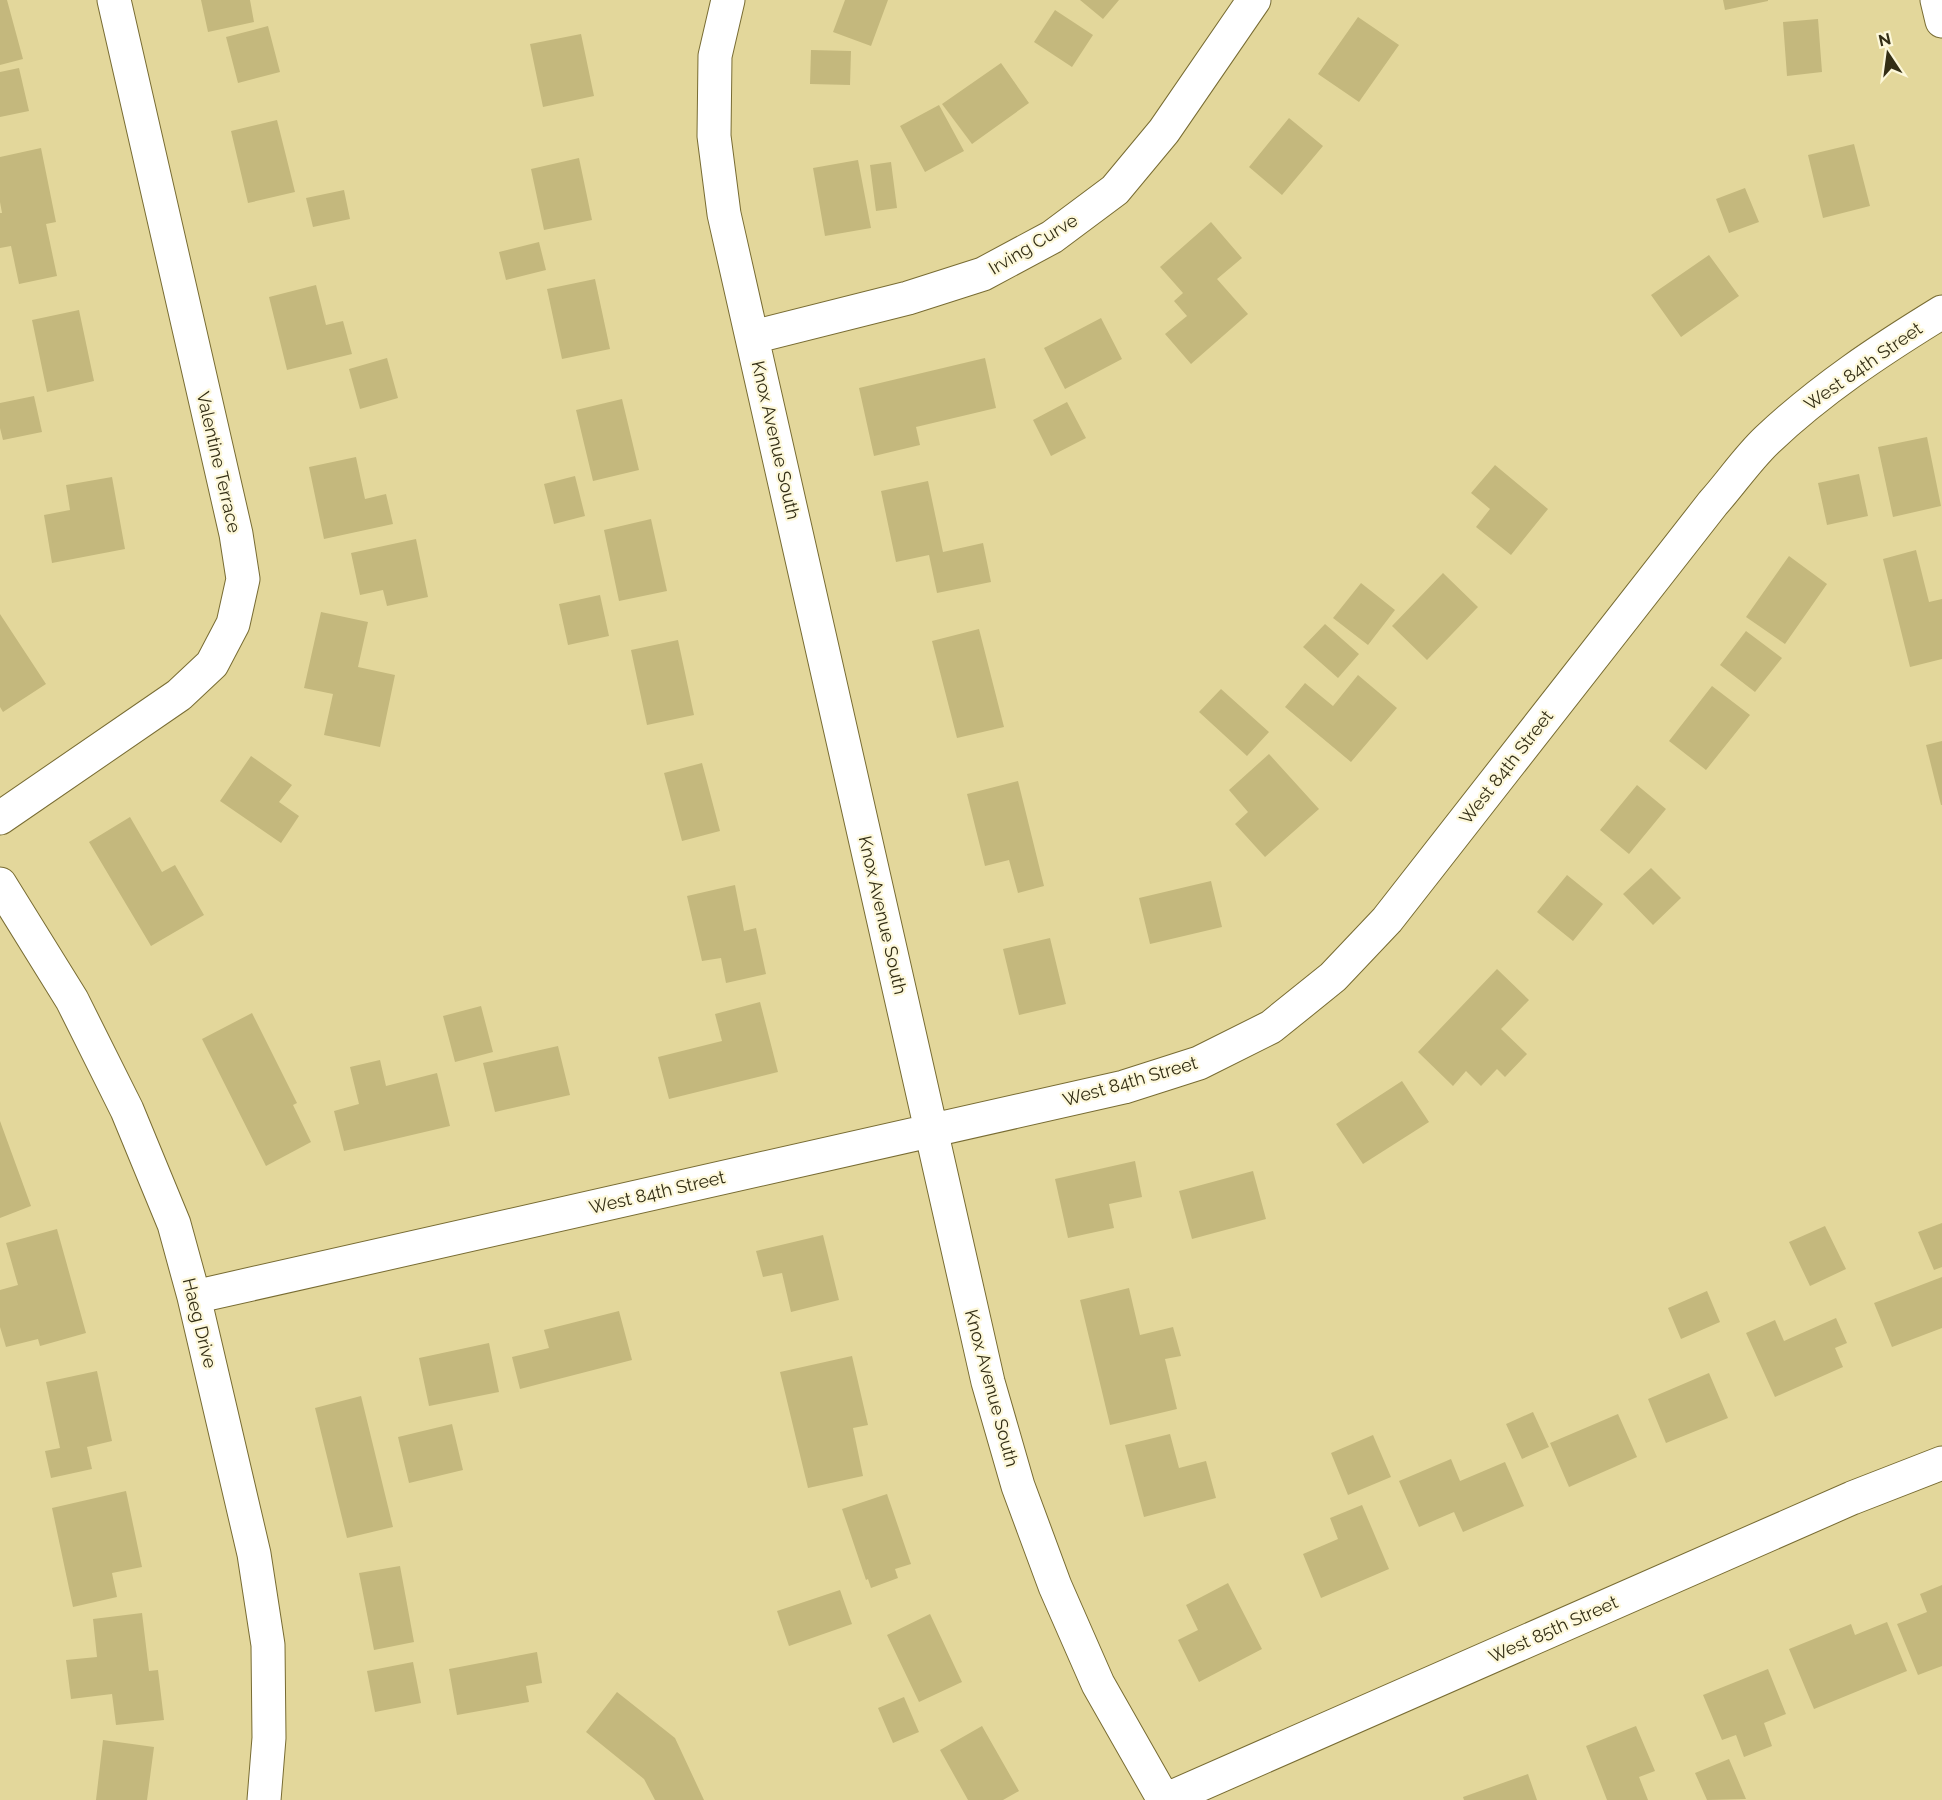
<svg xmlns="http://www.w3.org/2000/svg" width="1942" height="1800" viewBox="0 0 1942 1800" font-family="Raleway,sans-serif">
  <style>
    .building { fill: #c4b87d }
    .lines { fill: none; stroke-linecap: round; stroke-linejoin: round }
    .minor-casing { stroke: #786c33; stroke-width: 35 }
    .minor { stroke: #fff; stroke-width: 33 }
    .labels { text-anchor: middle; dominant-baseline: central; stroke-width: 4.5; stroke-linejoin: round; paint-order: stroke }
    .street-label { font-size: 18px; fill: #332e15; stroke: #fdf8da }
  </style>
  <rect width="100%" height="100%" fill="#e3d79b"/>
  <path class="building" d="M0 0H7L23 59 0 65Z
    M201 0H250L254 22 208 32Z
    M845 0H888L871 46 833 32Z
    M1080 0H1119L1103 19Z
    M1723 0H1768V1L1725 10Z
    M1055 10 1093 35 1072 67 1034 42Z
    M1358 17 1399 45 1359 102 1318 74Z
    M1818 19 1822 72 1787 76 1783 22Z
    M268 26 280 72 238 83 226 37Z
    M581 34 594 96 543 107 530 44Z
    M811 50 851 51 850 85 810 84Z
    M1001 63 1029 103 972 144 942 104Z
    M19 68 29 111 0 117V72Z
    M939 105 964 151 925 172 900 126Z
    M1289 118 1323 146 1282 195 1249 167Z
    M277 120 295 192 248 203 231 131Z
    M1854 144 1870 206 1823 218 1808 155Z
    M41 148 56 222 46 224 57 276 19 284 11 246 0 248V213H2L0 202V157Z
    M579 158 592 220 544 230 531 169Z
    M858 160 871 228 825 236 813 168Z
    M891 162 897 208 876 211 870 165Z
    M1745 188 1759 222 1729 233 1716 199Z
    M344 190 350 219 313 227 306 198Z
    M1211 222 1242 258 1217 279 1248 314 1191 364 1165 334 1187 316 1174 301 1183 293 1160 267Z
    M539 242 546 270 506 280 499 252Z
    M1709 255 1739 296 1681 337 1651 295Z
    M595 279 610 349 562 359 547 289Z
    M316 285 326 325 343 321 352 354 287 370 269 297Z
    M79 310 94 381 47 392 32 320Z
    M1101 318 1122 359 1065 389 1044 348Z
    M387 358 398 398 360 409 349 369Z
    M985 358 996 408 916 427 920 445 874 456 859 388Z
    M34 396 42 432 3 440 0 428V403Z
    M622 399 639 470 593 481 576 410Z
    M1067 402 1086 438 1051 456 1033 420Z
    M1927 437 1941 506 1893 517 1878 447Z
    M356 457 365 499 386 494 393 524 324 539 309 467Z
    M1495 465 1548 509 1511 555 1476 527 1490 509 1471 493Z
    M1859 474 1868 516 1827 525 1818 483Z
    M575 476 585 516 554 524 544 484Z
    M112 477 125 549 52 563 44 515 70 510 66 485Z
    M928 481 943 552 983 543 991 582 937 593 929 555 896 562 881 491Z
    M651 519 667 591 619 601 604 530Z
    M416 539 428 597 387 606 383 590 360 595 351 553Z
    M1916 550 1929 602 1942 599V659L1910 667 1883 559Z
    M1789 556 1827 584 1785 644 1746 617Z
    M1443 573 1478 607 1427 660 1392 626Z
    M1361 583 1395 610 1368 645 1333 618Z
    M600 595 609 636 568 645 559 604Z
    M321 612 368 622 358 667 395 675 380 747 324 735 333 694 304 688Z
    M0 614 46 684 3 712 0 707Z
    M1325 624 1359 654 1338 678 1303 647Z
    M979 629 1004 727 957 738 932 641Z
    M1746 631 1782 658 1755 692 1720 665Z
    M678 640 694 715 647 725 631 650Z
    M1358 675 1397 708 1351 762 1285 707 1305 683 1333 706Z
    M1712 686 1750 715 1706 770 1669 741Z
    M1221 689 1269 732 1247 756 1199 712Z
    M1942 741V805H1941L1926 745Z
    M1269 754 1319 809 1265 857 1235 824 1248 812 1229 790Z
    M251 756 292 785 279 802 299 816 281 843 220 801Z
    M702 763 720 831 682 841 664 773Z
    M1018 781 1044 886 1018 893 1009 860 985 866 967 794Z
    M1637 785 1666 809 1629 854 1600 830Z
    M130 817 162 872 175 865 204 915 151 946 89 842Z
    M1651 868 1681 898 1653 925 1623 894Z
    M1567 875 1603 904 1573 941 1537 912Z
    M1211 881 1222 927 1150 944 1139 898Z
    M735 885 744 931 756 928 766 974 726 983 721 958 702 961 687 896Z
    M1050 938 1066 1004 1019 1015 1003 949Z
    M1497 969 1529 1000 1501 1029 1527 1054 1505 1077 1497 1069 1481 1086 1466 1071 1453 1086 1418 1052Z
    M760 1002 778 1072 669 1099 658 1057 722 1041 715 1014Z
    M481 1006 493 1052 455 1062 443 1016Z
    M252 1013 297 1103 293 1105 311 1142 266 1166 202 1039Z
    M558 1046 570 1095 495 1112 483 1063Z
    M380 1060 386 1086 437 1073 450 1126 344 1151 334 1111 359 1104 350 1067Z
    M1402 1081 1429 1122 1363 1164 1336 1124Z
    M0 1121 31 1206 0 1218Z
    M1135 1161 1142 1197 1109 1204 1114 1228 1068 1238 1055 1179Z
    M1253 1171 1266 1219 1192 1239 1179 1191Z
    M1942 1223V1267L1934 1270 1918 1232Z
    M1825 1226 1846 1269 1810 1286 1789 1242Z
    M57 1229 86 1333 40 1346 38 1339 6 1347 0 1327V1290L18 1285 6 1243Z
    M823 1235 839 1300 791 1312 782 1273 763 1277 756 1251Z
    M1942 1277V1328L1892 1347 1874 1303Z
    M1129 1288 1140 1335 1173 1327 1181 1356 1165 1359 1177 1409 1110 1425 1080 1300Z
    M1707 1291 1720 1322 1681 1339 1668 1308Z
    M619 1311 632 1360 520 1389 512 1357 549 1348 544 1330Z
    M1836 1318 1847 1343 1835 1348 1843 1367 1775 1397 1746 1333 1775 1320 1784 1341Z
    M489 1343 499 1392 429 1406 419 1358Z
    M852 1356 868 1425 853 1428 863 1476 808 1488 780 1372Z
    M97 1371 112 1441 87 1447 92 1469 51 1478 45 1451 60 1448 46 1382Z
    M1709 1373 1728 1418 1666 1443 1648 1399Z
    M361 1396 393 1527 347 1538 315 1408Z
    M1533 1412 1549 1447 1522 1459 1506 1424Z
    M1618 1414 1637 1457 1569 1487 1550 1443Z
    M452 1424 463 1470 409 1483 398 1437Z
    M1170 1434 1179 1468 1206 1461 1216 1498 1144 1517 1125 1445Z
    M1373 1435 1391 1477 1348 1495 1331 1453Z
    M1451 1459 1460 1481 1505 1462 1524 1506 1463 1532 1454 1512 1419 1527 1399 1481Z
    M126 1491 142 1567 112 1573 117 1597 73 1607 52 1508Z
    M887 1494 911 1564 895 1569 898 1578 871 1588 868 1579 866 1580 842 1509Z
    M1362 1505 1389 1569 1321 1598 1303 1554 1338 1539 1330 1518Z
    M400 1566 414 1642 374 1650 359 1573Z
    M1228 1583 1262 1649 1199 1682 1178 1640 1198 1630 1186 1605Z
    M1942 1585V1666L1918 1675 1897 1624 1927 1612 1920 1594Z
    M840 1590 852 1624 789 1646 777 1611Z
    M142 1613 149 1671 158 1670 164 1720 116 1725 112 1694 71 1699 66 1660 97 1657 93 1619Z
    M930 1614 962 1682 919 1702 887 1635Z
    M1887 1622 1907 1671 1814 1709 1789 1649 1851 1624 1855 1635Z
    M537 1652 542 1683 526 1686 529 1702 457 1715 449 1669Z
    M413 1662 421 1703 375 1712 367 1671Z
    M1768 1669 1786 1714 1764 1723 1772 1746 1744 1757 1736 1735 1722 1740 1703 1695Z
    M617 1692 675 1738 704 1800H655L644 1779 586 1732Z
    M904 1697 919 1732 893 1743 878 1708Z
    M982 1726 1019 1791 1003 1800H968L940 1750Z
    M1636 1726 1655 1771 1639 1777 1648 1800H1607L1586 1746Z
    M103 1740 154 1747 147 1800H96Z
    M1729 1759 1746 1799 1707 1800 1695 1773Z
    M1528 1774 1537 1800H1464L1463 1797Z"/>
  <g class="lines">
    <g class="minor-casing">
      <path id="minor" d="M728 0 715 56 714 136 724 214 988 1382 1018 1486 1055 1586 1098 1684 1164 1800
        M1937 0 1942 21
        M753 337 908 298 983 274 1052 237 1115 190 1164 131 1254 0
        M0 818 179 695 212 664 233 624 243 579 236 534 114 0
        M0 884 72 1000 127 1110 174 1224 194 1297 254 1554 268 1645 269 1738 264 1800
        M194 1297 1124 1087 1199 1063 1271 1027 1333 977 1387 920 1713 503C1731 483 1747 459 1767 440 1821 389 1880 350 1942 312
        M1165 1800 1852 1498 1942 1463"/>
    </g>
    <use href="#minor" class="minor"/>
  </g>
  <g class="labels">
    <g class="street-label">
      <text transform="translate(1033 244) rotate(-31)">Irving Curve</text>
      <text transform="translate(1863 366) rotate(-35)">West 84th Street</text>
      <text transform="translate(776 440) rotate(77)">Knox Avenue South</text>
      <text transform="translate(219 462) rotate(77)">Valentine Terrace</text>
      <text transform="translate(1506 767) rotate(-52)">West 84th Street</text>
      <text transform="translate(883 915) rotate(77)">Knox Avenue South</text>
      <text transform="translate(1130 1081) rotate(-16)">West 84th Street</text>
      <text transform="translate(657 1192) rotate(-13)">West 84th Street</text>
      <text transform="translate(200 1323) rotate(76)">Haeg Drive</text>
      <text transform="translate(992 1388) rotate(75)">Knox Avenue South</text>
      <text transform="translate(1553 1629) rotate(-24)">West 85th Street</text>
    </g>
  </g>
  <g transform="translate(1888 54) rotate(347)" stroke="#fdf8da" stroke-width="4.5" paint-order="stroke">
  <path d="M0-4.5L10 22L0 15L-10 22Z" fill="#332e15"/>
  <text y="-9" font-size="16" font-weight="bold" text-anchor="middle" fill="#332e15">N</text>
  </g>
</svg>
